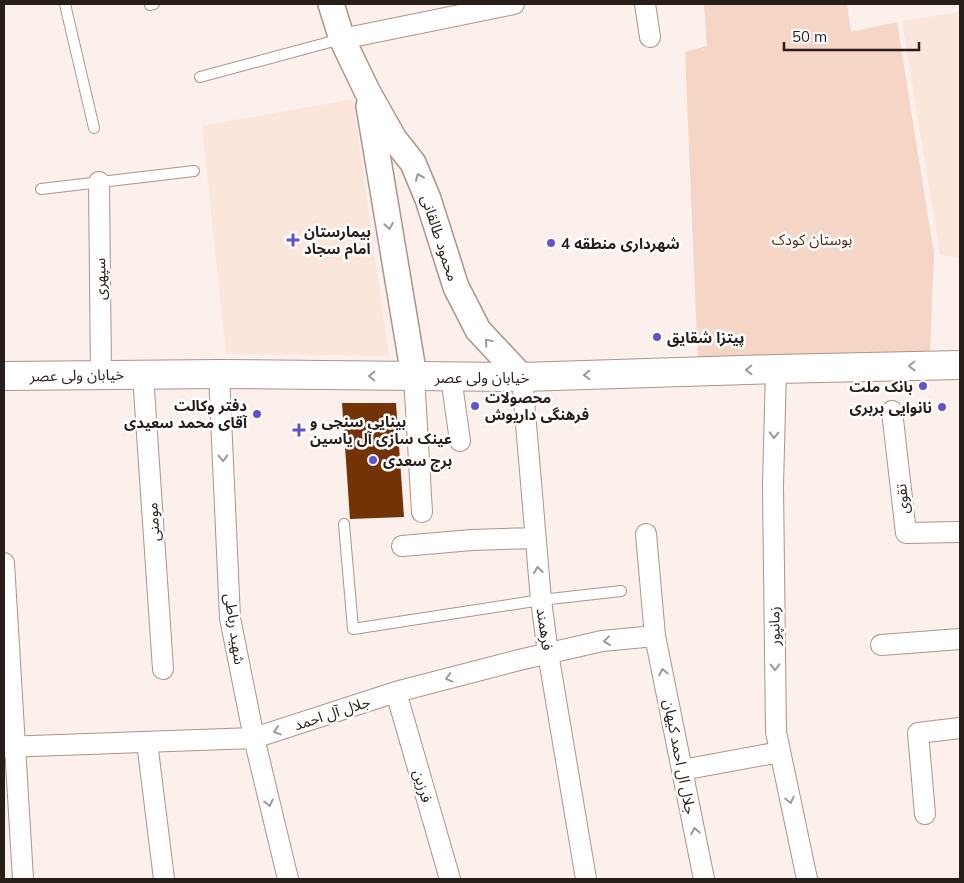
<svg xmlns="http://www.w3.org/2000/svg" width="964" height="883" viewBox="0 0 964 883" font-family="Mulish,'Noto Sans Arabic',sans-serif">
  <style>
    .built { fill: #fbe6dc }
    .green { fill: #f4d5c6 }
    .building { fill: #733307 }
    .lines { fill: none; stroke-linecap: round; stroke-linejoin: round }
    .service-casing { stroke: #ad9488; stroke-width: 12 }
    .minor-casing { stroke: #ad9488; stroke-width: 22 }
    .tertiary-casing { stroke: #ad9488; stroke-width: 28 }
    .primary-casing { stroke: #ad9488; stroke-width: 30 }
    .service { stroke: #fff; stroke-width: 10 }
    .minor { stroke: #fff; stroke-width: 20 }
    .tertiary { stroke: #fff; stroke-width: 25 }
    .primary { stroke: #fff; stroke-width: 28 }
    .oneway { stroke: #9e9998 }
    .poi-dot { fill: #6153cc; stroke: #fff; stroke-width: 2 }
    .labels { text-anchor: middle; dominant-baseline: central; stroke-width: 5; stroke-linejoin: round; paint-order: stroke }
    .poi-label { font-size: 15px; font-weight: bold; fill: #271d19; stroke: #fff; text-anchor: start }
    .street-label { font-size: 15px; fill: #271d19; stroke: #fff }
    .park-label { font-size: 15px; fill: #58290d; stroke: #fff }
  </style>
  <rect width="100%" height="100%" fill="#fbf0eb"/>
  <path class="built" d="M960 12V257L940 255 902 21Z
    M353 99 389 356 226 354 202 126Z"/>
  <path class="green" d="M704 4H847L851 32 897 22 934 254 930 352 698 363 685 52 707 46Z"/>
  <path class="building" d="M342 403H396L404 517 350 519Z"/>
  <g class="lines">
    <g class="service-casing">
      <path id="service" d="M65 4 94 128
        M150 5 154 4
        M200 77 341 39
        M41 189 194 171
        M344 524 353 629 541 600 621 591"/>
    </g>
    <g class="minor-casing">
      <path id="minor" d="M645 4 650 37
        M342 39 514 4
        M99 182 101 375
        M776 369 773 486 776 732 807 879
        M219 374 230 618 254 738 288 879
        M143 375 163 669
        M414 376 422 512
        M451 377 460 441
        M522 377 541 600 548 653 586 879
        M892 411 906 533 960 532
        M646 534 655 636 704 879
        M402 546 472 540 535 538
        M4 563 23 879
        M881 645 960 639
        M396 692 450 879
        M147 742 164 879
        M4 747 254 738 396 692 519 660 602 641 655 636
        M682 770 780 752
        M925 814 918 733 960 728"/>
    </g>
    <g class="tertiary-casing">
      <path id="tertiary" d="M331 4 342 39 367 91 394 139 413 163 428 199 456 287 478 330 522 377
        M369 106 414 376"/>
    </g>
    <g class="primary-casing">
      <path id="primary" d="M4 376 219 374 522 377 776 369 960 365"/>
    </g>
    <use href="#service" class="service"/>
    <use href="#minor" class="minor"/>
    <use href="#tertiary" class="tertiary"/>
    <use href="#primary" class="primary"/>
  </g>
  <defs><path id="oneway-chevron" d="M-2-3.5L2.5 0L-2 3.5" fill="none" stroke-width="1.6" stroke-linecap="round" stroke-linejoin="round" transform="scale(1.25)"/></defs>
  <g class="oneway">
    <use href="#oneway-chevron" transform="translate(419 177) rotate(-113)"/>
    <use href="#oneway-chevron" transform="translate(389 226) rotate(81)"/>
    <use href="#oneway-chevron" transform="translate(488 342) rotate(-130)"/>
    <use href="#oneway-chevron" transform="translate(912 366) rotate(179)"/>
    <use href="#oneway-chevron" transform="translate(749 370) rotate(178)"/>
    <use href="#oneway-chevron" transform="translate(587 375) rotate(178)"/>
    <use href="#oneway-chevron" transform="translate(372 376) rotate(-179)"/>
    <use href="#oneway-chevron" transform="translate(774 435) rotate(92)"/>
    <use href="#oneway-chevron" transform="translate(223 458) rotate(88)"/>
    <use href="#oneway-chevron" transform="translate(538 570) rotate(-96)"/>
    <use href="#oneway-chevron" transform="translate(607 641) rotate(173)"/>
    <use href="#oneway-chevron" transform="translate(775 667) rotate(89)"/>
    <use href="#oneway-chevron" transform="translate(663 672) rotate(-101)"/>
    <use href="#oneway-chevron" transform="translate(449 678) rotate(165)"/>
    <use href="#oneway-chevron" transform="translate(277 731) rotate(162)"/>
    <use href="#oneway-chevron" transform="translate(790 800) rotate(78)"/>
    <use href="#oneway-chevron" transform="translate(269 803) rotate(77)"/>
    <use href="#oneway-chevron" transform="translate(695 831) rotate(-101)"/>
  </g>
  <g class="poi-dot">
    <path d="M290.5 232.5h5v5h5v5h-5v5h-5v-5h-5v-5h5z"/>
    <circle cx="551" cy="243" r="5"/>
    <circle cx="657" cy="337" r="5"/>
    <circle cx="923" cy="386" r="5"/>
    <circle cx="475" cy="406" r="5"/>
    <circle cx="942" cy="407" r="5"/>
    <circle cx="257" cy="414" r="5"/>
    <path d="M296.5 422.5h5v5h5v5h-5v5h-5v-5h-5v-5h5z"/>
    <circle cx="373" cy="460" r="5"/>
  </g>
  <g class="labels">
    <g class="poi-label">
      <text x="304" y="231">بیمارستان<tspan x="304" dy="17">امام سجاد</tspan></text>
      <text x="561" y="243">شهرداری منطقه 4</text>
      <text x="667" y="337">پیتزا شقایق</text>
      <text x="913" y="386" text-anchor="end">بانک ملت</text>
      <text x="485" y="397">محصولات<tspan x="485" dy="17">فرهنگی داریوش</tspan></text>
      <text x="247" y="405" text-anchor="end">دفتر وکالت<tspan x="247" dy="17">آقای محمد سعیدی</tspan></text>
      <text x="932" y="407" text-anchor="end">نانوایی بربری</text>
      <text x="310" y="421">بینایی سنجی و<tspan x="310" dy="17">عینک سازی آل یاسین</tspan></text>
      <text x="383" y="460">برج سعدی</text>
    </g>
    <g class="street-label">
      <text transform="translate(440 238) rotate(72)">محمود طالقانی</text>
      <text transform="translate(100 279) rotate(-91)">سپهری</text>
      <text transform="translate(77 375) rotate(-1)">خیابان ولی عصر</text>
      <text x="482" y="377">خیابان ولی عصر</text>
      <text transform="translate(902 499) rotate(-96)">تقوی</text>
      <text transform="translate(153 522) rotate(-94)">مومنی</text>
      <text transform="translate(774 626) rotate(-91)">زمانپور</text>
      <text transform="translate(235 629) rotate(82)">شهید رباطی</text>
      <text transform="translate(545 629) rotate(82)">فرهمند</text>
      <text transform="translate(332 713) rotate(-18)">جلال آل احمد</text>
      <text transform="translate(680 757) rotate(79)">جلال ال احمد کیهان</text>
      <text transform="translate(423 786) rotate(74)">فرزین</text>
    </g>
    <g class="park-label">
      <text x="812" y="239">بوستان کودک</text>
    </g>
  </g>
  <rect width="964" height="883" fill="none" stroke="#271d19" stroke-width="10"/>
  <path d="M784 42v8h135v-8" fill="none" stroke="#271d19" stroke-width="2.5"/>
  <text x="792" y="42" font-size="15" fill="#271d19" stroke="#ffffff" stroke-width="4" paint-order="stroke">50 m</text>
</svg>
